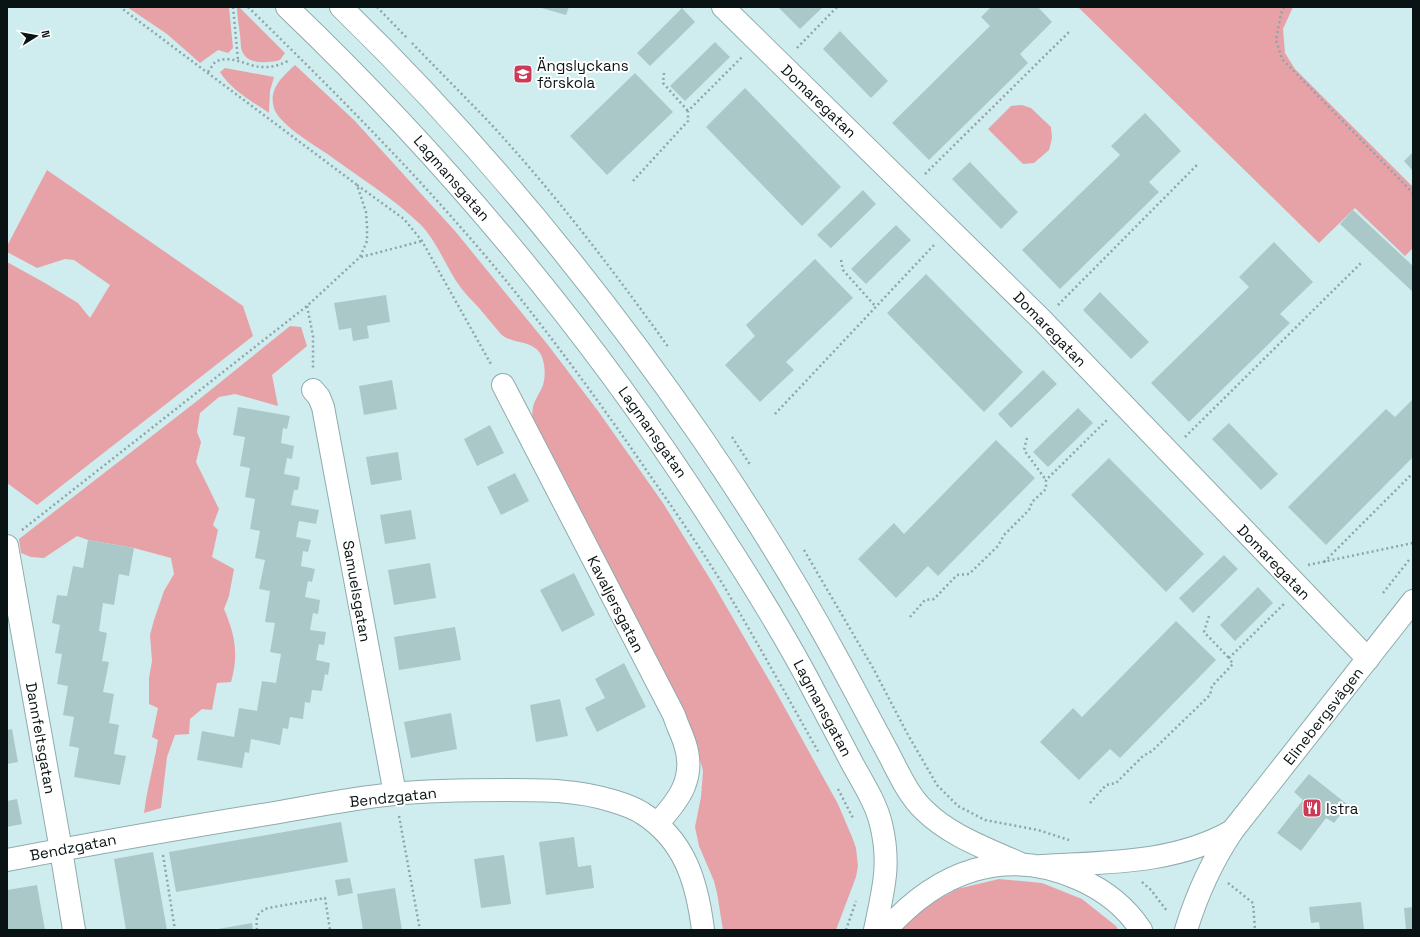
<svg xmlns="http://www.w3.org/2000/svg" width="1420" height="937" viewBox="0 0 1420 937" font-family="'Space Grotesk',sans-serif">
  <style>
    .green { fill: #e7a2a8 }
    .building { fill: #abc8c9 }
    .lines { fill: none; stroke-linecap: round; stroke-linejoin: round }
    .minor-casing { stroke: #8fabac; stroke-width: 24 }
    .tertiary-casing { stroke: #8fabac; stroke-width: 24 }
    .secondary-casing { stroke: #8fabac; stroke-width: 24 }
    .path { stroke: #8ea5a6; stroke-width: 2.5; stroke-dasharray: 2 3; stroke-linecap: butt }
    .minor { stroke: #fff; stroke-width: 22 }
    .tertiary { stroke: #fff; stroke-width: 22 }
    .secondary { stroke: #fff; stroke-width: 22 }
    .labels { text-anchor: middle; dominant-baseline: central; stroke-width: 4; stroke-linejoin: round; paint-order: stroke }
    .poi-label { font-size: 15px; fill: #091314; stroke: #fff; text-anchor: start }
    .street-label { font-size: 15px; fill: #091314; stroke: #fff }
  </style>
  <rect width="100%" height="100%" fill="#cfedee"/>
  <path class="green" d="M127 7H229L233 48 228 53 218 50 200 63 167 34Z
    M237 7H239L285 53 280 60C269 63 249 65 243 53 240 48 241 41 240 35 239 26 237 17 237 7Z
    M1078 7H1293L1283 29 1285 53 1295 69 1413 187V248L1405 256 1355 208 1319 243Z
    M295 65 354 120 455 231 548 345 598 411 663 503 712 582 776 692 838 804 852 837 856 848 858 866 856 877 836 930H723L717 893 714 881 699 846 695 827 701 797 703 771 696 745 533 425C532 419 532 414 533 407 535 399 540 393 543 385 546 376 545 361 540 353 530 339 511 345 500 333 493 325 486 316 479 308 473 301 466 295 461 288 446 268 438 242 420 224 392 197 357 176 326 153 312 144 278 123 274 108 268 89 283 76 295 65Z
    M225 68 274 77 270 91 269 113C253 102 231 90 220 72Z
    M1022 105 1031 108 1051 127 1052 138 1049 150 1034 163 1023 164 988 129 1011 106Z
    M47 170 243 306 253 336 37 505 7 483V262L45 283 78 303 90 318 110 285 74 260 65 259 37 268 7 252V246Z
    M290 326 301 327 307 346 272 375 278 406 235 394 219 397 200 413 197 432 201 442 196 462 219 509 213 525 218 530 212 557 234 569 229 596 224 609C235 635 239 654 231 682L217 683 212 710 202 709 190 719 189 734 175 735 167 757 161 808 144 813C147 788 154 765 158 740L152 737 158 708 149 704V678L152 661 150 635 154 620 164 591 174 574 171 558 134 548 88 540 77 536 44 558 31 557 21 553 19 539 197 401Z
    M999 879 1042 883 1082 899 1116 926 1118 930H901L920 910 957 889Z"/>
  <path class="building" d="M538 7H569L566 15Z
    M778 7H823L800 29Z
    M991 7H1038L1052 22 1020 54 1028 63 929 160 892 123 990 26 981 17Z
    M682 8 695 22 650 66 637 53Z
    M840 31 888 81 871 98 823 49Z
    M715 42 730 57 685 101 670 86Z
    M635 73 673 112 607 175 570 136Z
    M745 88 841 187 802 226 706 127Z
    M1145 113 1181 151 1149 182 1159 192 1060 289 1022 250 1120 155 1111 146Z
    M1413 152V171L1404 161Z
    M970 162 1018 212 1001 229 952 179Z
    M863 190 876 204 831 248 817 235Z
    M1353 210 1413 266V292L1340 224Z
    M896 225 911 240 866 284 851 269Z
    M1274 242 1313 282 1280 314 1290 323 1189 422 1151 383 1249 287 1239 277Z
    M815 259 853 298 786 362 794 370 760 402 725 365 755 336 746 325Z
    M926 274 1023 372 984 412 887 313Z
    M1100 292 1149 342 1131 359 1083 310Z
    M386 295 390 322 367 326 369 338 353 341 351 328 339 330 334 303Z
    M1043 370 1057 384 1011 428 998 414Z
    M392 380 397 409 364 415 359 386Z
    M1413 399V457L1326 545 1288 507 1386 409 1395 417Z
    M238 407 290 416 287 429 283 428 281 443 294 446 292 459 287 458 284 474 300 477 298 490H294L291 505 319 510 316 524 299 521 296 537 311 540 308 552 303 551 301 566 315 569 312 582 308 581 305 597 320 600 318 614 313 613 310 630 326 632 324 645 319 644 316 660 330 663 328 675 325 674 322 691 312 690 310 703 305 702 303 719 290 717 288 729 283 728 280 745 251 739 249 753 245 752 242 768 197 760 202 731 234 737 239 708 257 711 262 681 276 683 281 654 270 652 275 623 265 622 270 591 259 589 265 560 255 558 260 531 250 529 255 499 245 497 250 468 240 466 245 437 233 435Z
    M1078 408 1093 423 1048 467 1033 452Z
    M1229 423 1278 474 1261 490 1212 439Z
    M490 425 504 453 477 466 464 439Z
    M996 440 1035 478 938 576 928 566 896 598 858 559 894 523 904 534Z
    M398 452 402 480 371 485 366 457Z
    M1109 458 1204 554 1166 592 1071 495Z
    M515 473 529 501 501 515 487 487Z
    M411 510 416 539 385 544 380 515Z
    M88 540 134 548 129 576 119 574 114 605 103 603 99 631 107 633 102 661 109 662 103 692 114 694 109 723 119 725 114 754 126 756 120 785 74 777 79 748 69 746 74 717 63 715 68 686 57 684 62 654 55 653 60 625 52 623 57 595 67 596 73 566 83 568Z
    M1224 555 1238 569 1193 613 1179 598Z
    M430 563 436 598 394 605 388 570Z
    M574 573 595 615 562 632 540 590Z
    M1258 587 1273 603 1235 641 1220 625Z
    M1176 621 1216 660 1120 758 1110 749 1079 780 1040 742 1073 708 1082 717Z
    M455 627 461 660 399 670 394 637Z
    M624 663 646 707 597 732 585 708 605 698 595 679Z
    M560 699 568 736 536 742 530 705Z
    M451 713 457 749 411 758 404 722Z
    M12 729 18 762 7 764V730Z
    M1309 774 1348 805 1334 823 1326 818 1301 851 1277 833 1303 800 1294 792Z
    M17 799 22 824 7 827V801Z
    M341 822 348 862 176 892 169 852Z
    M574 837 578 867 591 865 594 888 546 895 539 842Z
    M153 852 167 930H126L114 859Z
    M504 855 511 904 481 908 474 859Z
    M350 878 353 893 338 896 335 880Z
    M37 885 45 930H7V890Z
    M395 888 402 930H363L357 894Z
    M1361 902 1364 930H1320L1319 922 1311 923 1309 907Z
    M1413 907V930H1406L1404 908Z
    M252 923 253 930H218V929Z"/>
  <g class="lines">
    <g class="minor-casing">
      <path id="minor" d="M723 7 1042 320 1368 659
        M503 385 674 715C677 725 682 734 685 744 696 778 679 800 657 824
        M313 390 319 397 323 407 395 794
        M7 546 61 850 74 930
        M7 860C96 843 185 827 274 813 314 806 354 798 394 794 432 790 470 790 508 790 544 790 578 790 613 801 623 804 633 807 642 813 685 840 697 882 703 930"/>
    </g>
    <g class="tertiary-casing">
      <path id="tertiary" d="M1042 866C1106 862 1174 864 1232 831
        M1186 930C1197 894 1212 861 1233 830L1413 601"/>
    </g>
    <g class="secondary-casing">
      <path id="secondary" d="M287 7C449 162 593 335 714 524 750 579 785 635 815 693 828 717 840 740 852 763 863 783 876 803 881 824 891 865 883 890 875 930
        M341 7C476 138 595 283 702 438 752 511 799 587 841 665 856 693 871 721 886 749 897 769 907 794 924 810 950 836 988 849 1021 864
        M886 930C938 871 1005 846 1079 879 1104 890 1126 907 1141 930"/>
    </g>
    <path class="path" d="M233 7 238 60
      M248 7C343 100 437 194 520 298 565 355 608 414 649 474 675 511 701 549 725 588 757 642 788 698 819 753
      M377 7 407 38
      M1284 7 1281 14 1276 40 1282 59 1413 193
      M412 43C437 69 463 95 488 121 553 191 613 270 669 348
      M797 48 837 7
      M208 72 215 62C228 56 238 61 251 65 264 69 276 67 288 61
      M664 73 663 83 688 111
      M925 174 1070 31
      M633 181 688 121V111L742 57
      M357 185 404 219 422 241 492 366
      M361 257 422 241
      M841 260 843 270 876 307
      M1058 305 1197 165
      M307 306 313 336V368
      M775 414 934 245
      M732 437 751 466
      M1185 437 1361 263
      M1027 438 1024 450 1046 480
      M22 530 307 306 360 257 367 241V227L366 212 357 185 120 7
      M804 550 873 668 907 733 937 785 958 806 985 820 1038 830 1069 840
      M1324 562 1410 476 1413 474
      M1308 565 1413 543
      M1383 593 1409 560
      M1209 616 1204 632 1229 658
      M910 617 925 600 934 599 957 575 969 574 998 546 1004 535 1029 510 1032 502 1046 489V480L1107 420
      M838 789 854 820
      M1090 803 1106 785 1116 783 1143 756 1152 751 1210 695 1212 686 1233 664 1229 658 1284 604
      M399 816 420 930
      M163 855 175 930
      M1142 882 1151 890 1167 911
      M1228 883 1253 903 1255 930
      M257 930C256 917 256 913 268 908L325 898 330 930
      M846 930 856 901"/>
    <use href="#minor" class="minor"/>
    <use href="#tertiary" class="tertiary"/>
    <use href="#secondary" class="secondary"/>
  </g>
  <defs>
    <g id="school-square" transform="scale(1)"><rect x="-9" y="-9" width="18" height="18" rx="4" fill="#cb3b58" stroke="#fff"/><path d="M0-5L7-2L0 1L-7-2ZM-4 1L0 2.5L4 1V4Q0 6-4 4Z" fill="#fff"/></g>
    <g id="restaurant-square" transform="scale(1)"><rect x="-9" y="-9" width="18" height="18" rx="4" fill="#cb3b58" stroke="#fff"/><path d="M-5-6h1v4h1v-4h1v4h1v-4h1v5L-1.5 .5V6h-2V.5L-5-1ZM5-6V6H3V1.5H1.5Q1.5-4 5-6Z" fill="#fff"/></g>
  </defs>
  <g fill-rule="evenodd">
    <use href="#school-square" x="523" y="74"/>
    <use href="#restaurant-square" x="1312" y="808"/>
  </g>
  <g class="labels">
    <g class="poi-label">
      <text x="537" y="65">Ängslyckans<tspan x="537" dy="17">förskola</tspan></text>
      <text x="1326" y="808">Istra</text>
    </g>
    <g class="street-label">
      <text transform="translate(819 101) rotate(44)">Domaregatan</text>
      <text transform="translate(452 178) rotate(49)">Lagmansgatan</text>
      <text transform="translate(1050 329) rotate(46)">Domaregatan</text>
      <text transform="translate(653 432) rotate(55)">Lagmansgatan</text>
      <text transform="translate(1274 562) rotate(46)">Domaregatan</text>
      <text transform="translate(357 591) rotate(80)">Samuelsgatan</text>
      <text transform="translate(616 604) rotate(63)">Kavaljersgatan</text>
      <text transform="translate(823 708) rotate(62)">Lagmansgatan</text>
      <text transform="translate(1323 716) rotate(-52)">Elinebergsvägen</text>
      <text transform="translate(41 738) rotate(80)">Dannfeltsgatan</text>
      <text transform="translate(393 797) rotate(-6)">Bendzgatan</text>
      <text transform="translate(73 847) rotate(-11)">Bendzgatan</text>
    </g>
  </g>
  <rect width="1420" height="937" fill="none" stroke="#091314" stroke-width="16"/>
  <g transform="translate(36 36) rotate(79)" stroke="#ffffff" stroke-width="3" paint-order="stroke">
  <path d="M0-3L7 15L0 10L-7 15Z" fill="#091314"/>
  <text y="-6" font-size="11" font-weight="bold" text-anchor="middle" fill="#091314">N</text>
  </g>
</svg>
